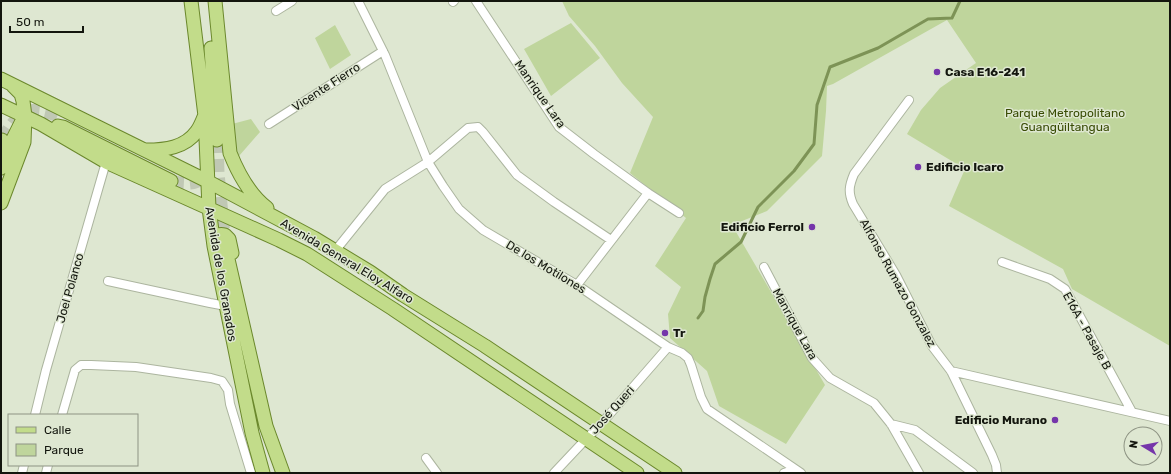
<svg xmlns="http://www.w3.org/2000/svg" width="1171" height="474" viewBox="0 0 1171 474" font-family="Rubik,sans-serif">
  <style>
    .green { fill: #bfd59c }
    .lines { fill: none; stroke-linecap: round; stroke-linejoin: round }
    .stream { stroke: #7d9356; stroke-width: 3 }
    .primary-tunnel { stroke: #c0c8b4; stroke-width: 13; stroke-dasharray: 13 6; stroke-linecap: butt }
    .minor-casing { stroke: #acb59f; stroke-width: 10 }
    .primary-casing { stroke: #6b882c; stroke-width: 15 }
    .minor { stroke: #fff; stroke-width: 8 }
    .primary { stroke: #c2dc8a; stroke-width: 13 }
    .poi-dot { fill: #7535aa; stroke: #dee7d1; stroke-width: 1.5 }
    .labels { text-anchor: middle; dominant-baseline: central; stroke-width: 3; stroke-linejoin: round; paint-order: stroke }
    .poi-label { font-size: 12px; font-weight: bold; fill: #13160e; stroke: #dee7d1; text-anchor: start }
    .street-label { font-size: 12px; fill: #13160e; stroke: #dee7d1 }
    .park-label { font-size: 12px; fill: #394c05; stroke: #dee7d1 }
  </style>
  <rect width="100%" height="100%" fill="#dee7d1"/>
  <path class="green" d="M562 1H1170V346L1072 289 1063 269 949 206 965 169 907 134 921 110 940 88 976 63 947 20 833 84 827 86 826 111 822 156 767 211 732 225 825 385 786 444 719 406 707 371 670 338 668 314 681 287 655 266 686 218 630 173 653 117 622 83 595 46 569 16Z
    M571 23 600 58 551 96 524 49Z
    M335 25 351 55 330 69 315 38Z
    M251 119 260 132 239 156 234 145 232 124Z"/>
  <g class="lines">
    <path class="stream" d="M698 318 703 311 705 297 710 279 715 264 741 242 758 207 794 171 814 144 817 105 830 67 878 48 928 19 952 18 960 1"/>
    <path class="primary-tunnel" d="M2 140C19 110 30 103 63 118
      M217 140 218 173 225 246
      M171 181C186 185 199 185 209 172"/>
    <g class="minor-casing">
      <path id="minor" d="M358 1 385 55 428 162 443 186 459 209 483 230 577 285 668 347 682 353 688 358 691 365 701 397 707 409 801 473
        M476 1 559 127 594 154 648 193 679 213
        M453 2 454 1
        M276 11 292 1
        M909 100 854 174C849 186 848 192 853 204L896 275 932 346 951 371 992 455 996 465 997 473
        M269 124 383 51
        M335 251 385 189 428 162 468 128 478 127 483 132 517 175 554 202 611 240
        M1002 262 1050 279 1065 289 1132 412
        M764 267 812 358 830 378 874 403 891 424 919 473
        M108 281 210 303 226 306
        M577 285 648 193
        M951 371 1170 421
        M35 415 46 370 106 162
        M62 415 75 370 81 365H91L136 367 211 378 222 381 228 390 230 404 251 473
        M891 424 915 430 973 473
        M426 458 437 473
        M22 473 24 465
        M46 473 48 465
        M554 473 586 439 601 424 668 347
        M784 473 795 469"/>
    </g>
    <g class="primary-casing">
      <path id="primary" d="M191 1 205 116 209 208 214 246 252 433 263 473
        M215 1 230 153C238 173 250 195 267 208
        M211 48 217 140
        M1 79 207 181 314 238 370 272 403 295 485 346 675 473
        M1 105 41 124 106 162 279 240 307 254 393 309 637 473
        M58 126 63 127 171 181
        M1 144 2 140
        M146 150C165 150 185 148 197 131 200 127 202 122 204 117
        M1 168 13 139 23 119
        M1 203 24 142 25 116 23 101 21 94 13 86
        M214 246C214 238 216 233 225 235L229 239 232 253
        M225 246 266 426 283 473"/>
    </g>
    <use href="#minor" class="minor"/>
    <use href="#primary" class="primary"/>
  </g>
  <g class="poi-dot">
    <circle cx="937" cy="72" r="4"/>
    <circle cx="918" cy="167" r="4"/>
    <circle cx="812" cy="227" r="4"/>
    <circle cx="665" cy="333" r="4"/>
    <circle cx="1055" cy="420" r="4"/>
  </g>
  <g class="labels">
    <g class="poi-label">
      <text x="945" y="72">Casa E16-241</text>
      <text x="926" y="167">Edificio Icaro</text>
      <text x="804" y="227" text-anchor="end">Edificio Ferrol</text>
      <text x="673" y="333">Tr</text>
      <text x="1047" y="420" text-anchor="end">Edificio Murano</text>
    </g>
    <g class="street-label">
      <text transform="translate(326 87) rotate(-33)">Vicente Fierro</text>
      <text transform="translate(540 94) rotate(55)">Manrique Lara</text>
      <text transform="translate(347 261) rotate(31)">Avenida General Eloy Alfaro</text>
      <text transform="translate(546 267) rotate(31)">De los Motilones</text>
      <text transform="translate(221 274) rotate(80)">Avenida de los Granados</text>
      <text transform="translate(898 283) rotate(61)">Alfonso Rumazo Gonzalez</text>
      <text transform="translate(70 288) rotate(-74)">Joel Polanco</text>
      <text transform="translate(795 324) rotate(61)">Manrique Lara</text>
      <text transform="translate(1087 331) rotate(61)">E16A - Pasaje B</text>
      <text transform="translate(612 410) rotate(-48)">José Queri</text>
    </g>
    <g class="park-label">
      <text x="1065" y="113">Parque Metropolitano<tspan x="1065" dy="14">Guangüiltangua</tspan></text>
    </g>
  </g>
  <rect width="1171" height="474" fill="none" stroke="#13160e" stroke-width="4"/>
  <rect x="8" y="414" width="130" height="52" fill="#dee7d1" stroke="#8d9383"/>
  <rect x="16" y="427" width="20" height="6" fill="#c2dc8a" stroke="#8d9383"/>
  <text x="44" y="434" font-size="12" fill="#13160e">Calle</text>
  <rect x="16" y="444" width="20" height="12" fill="#bfd59c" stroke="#8d9383"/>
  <text x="44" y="454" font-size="12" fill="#13160e">Parque</text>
  <g transform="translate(1143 446) rotate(280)"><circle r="19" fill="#dee7d1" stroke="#8d9383"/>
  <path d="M0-3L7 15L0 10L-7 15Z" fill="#7535aa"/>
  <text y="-6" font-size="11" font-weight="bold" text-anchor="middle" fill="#13160e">N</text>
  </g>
  <path d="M10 26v6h73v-6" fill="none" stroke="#13160e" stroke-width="2"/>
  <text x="16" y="26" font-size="12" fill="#13160e" stroke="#dee7d1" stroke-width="3" paint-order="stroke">50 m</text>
</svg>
